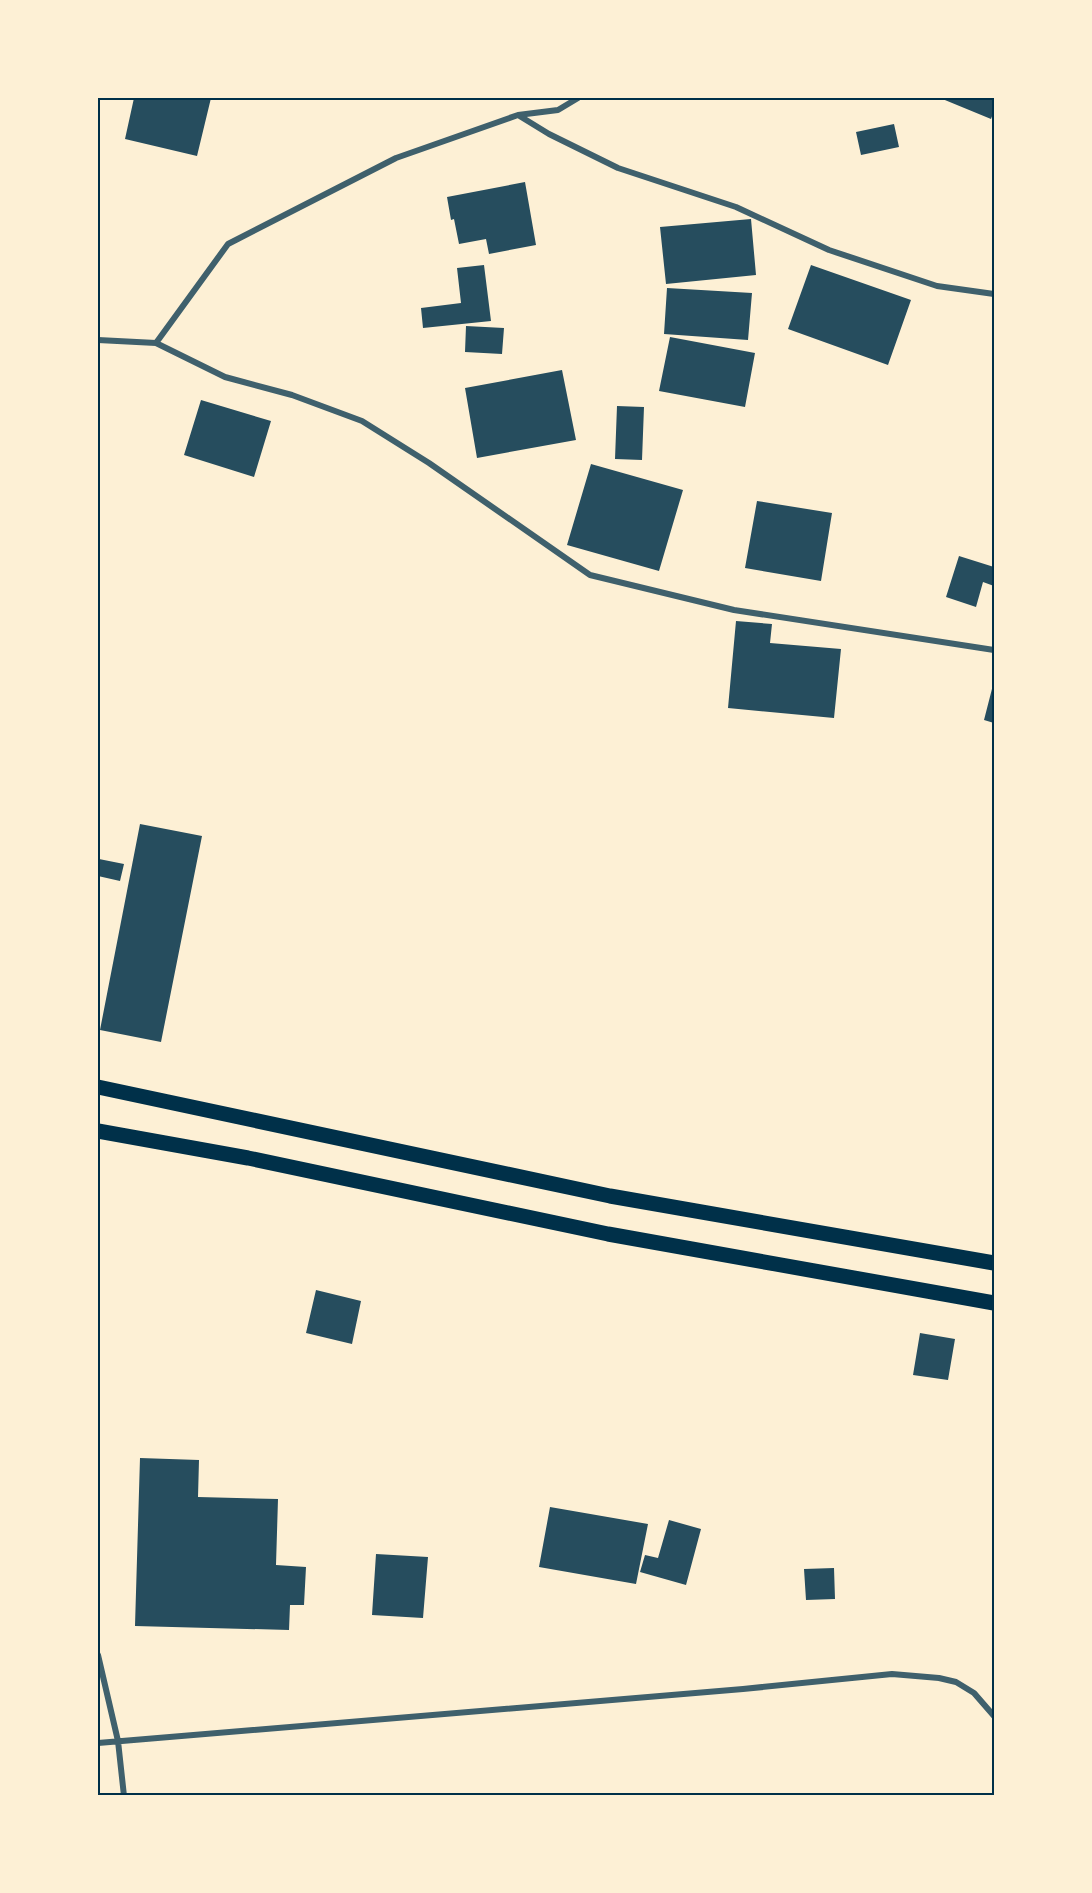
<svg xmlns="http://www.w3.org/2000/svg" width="1092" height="1893" viewBox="0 0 1092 1893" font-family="Figtree,sans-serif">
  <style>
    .building { fill: #264d5e }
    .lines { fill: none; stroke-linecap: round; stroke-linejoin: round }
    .minor { stroke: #3f606c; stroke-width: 6 }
    .primary { stroke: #003049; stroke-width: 15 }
    .neatline { fill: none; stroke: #003049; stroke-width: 2 }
  </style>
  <rect width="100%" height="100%" fill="#fdf0d5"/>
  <path class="building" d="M134 98H211L197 156 125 139Z
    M940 98H994V111L991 119Z
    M894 124 899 147 861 155 856 132Z
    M525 182 536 245 489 254 486 239 459 244 454 219 451 220 447 197Z
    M751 219 756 275 666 284 660 227Z
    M484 265 491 321 423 328 421 308 461 303 457 268Z
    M811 265 911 300 888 365 788 329Z
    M667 288 752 293 748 340 664 334Z
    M466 326 504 328 502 354 465 352Z
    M670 337 755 353 745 407 659 391Z
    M562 370 576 440 477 458 465 388Z
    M201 400 271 421 254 477 184 455Z
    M617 406 644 407 642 460 615 459Z
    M591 464 683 490 659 571 567 545Z
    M757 501 832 513 821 581 745 568Z
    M959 556 994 567V586L983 582 976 607 946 597Z
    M736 621 772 624 770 643 841 649 834 718 728 708Z
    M994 681V723L984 720Z
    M140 824 202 836 161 1042 100 1030Z
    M99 859 124 864 120 881 98 876Z
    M316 1290 361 1301 352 1344 306 1333Z
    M920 1333 955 1339 948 1380 913 1375Z
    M140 1458 199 1460 198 1497 278 1499 276 1565 306 1567 304 1605H290L289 1630 135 1626Z
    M550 1507 648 1524 636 1584 539 1567Z
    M669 1520 701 1529 686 1585 640 1572 645 1555 658 1558Z
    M376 1554 428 1557 423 1618 372 1615Z
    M834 1568 835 1599 806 1600 804 1569Z"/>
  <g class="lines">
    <path class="minor" d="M518 115 558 110 578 98
      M98 340 156 343 228 244 396 158 518 115 549 134 618 168 736 207 829 250 937 286 994 294
      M156 343 225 377 292 395 362 421 429 463 590 575 734 610 994 650
      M98 1655 118 1741 124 1796
      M98 1743 743 1689 892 1674 939 1678 956 1682 974 1693 994 1716"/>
    <path class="primary" d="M98 1087 610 1196 994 1263
      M98 1131 248 1158 608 1234 994 1303"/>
  </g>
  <rect width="1092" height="1893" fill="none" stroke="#fdf0d5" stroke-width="198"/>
  <rect x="99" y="99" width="894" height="1695" class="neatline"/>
</svg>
